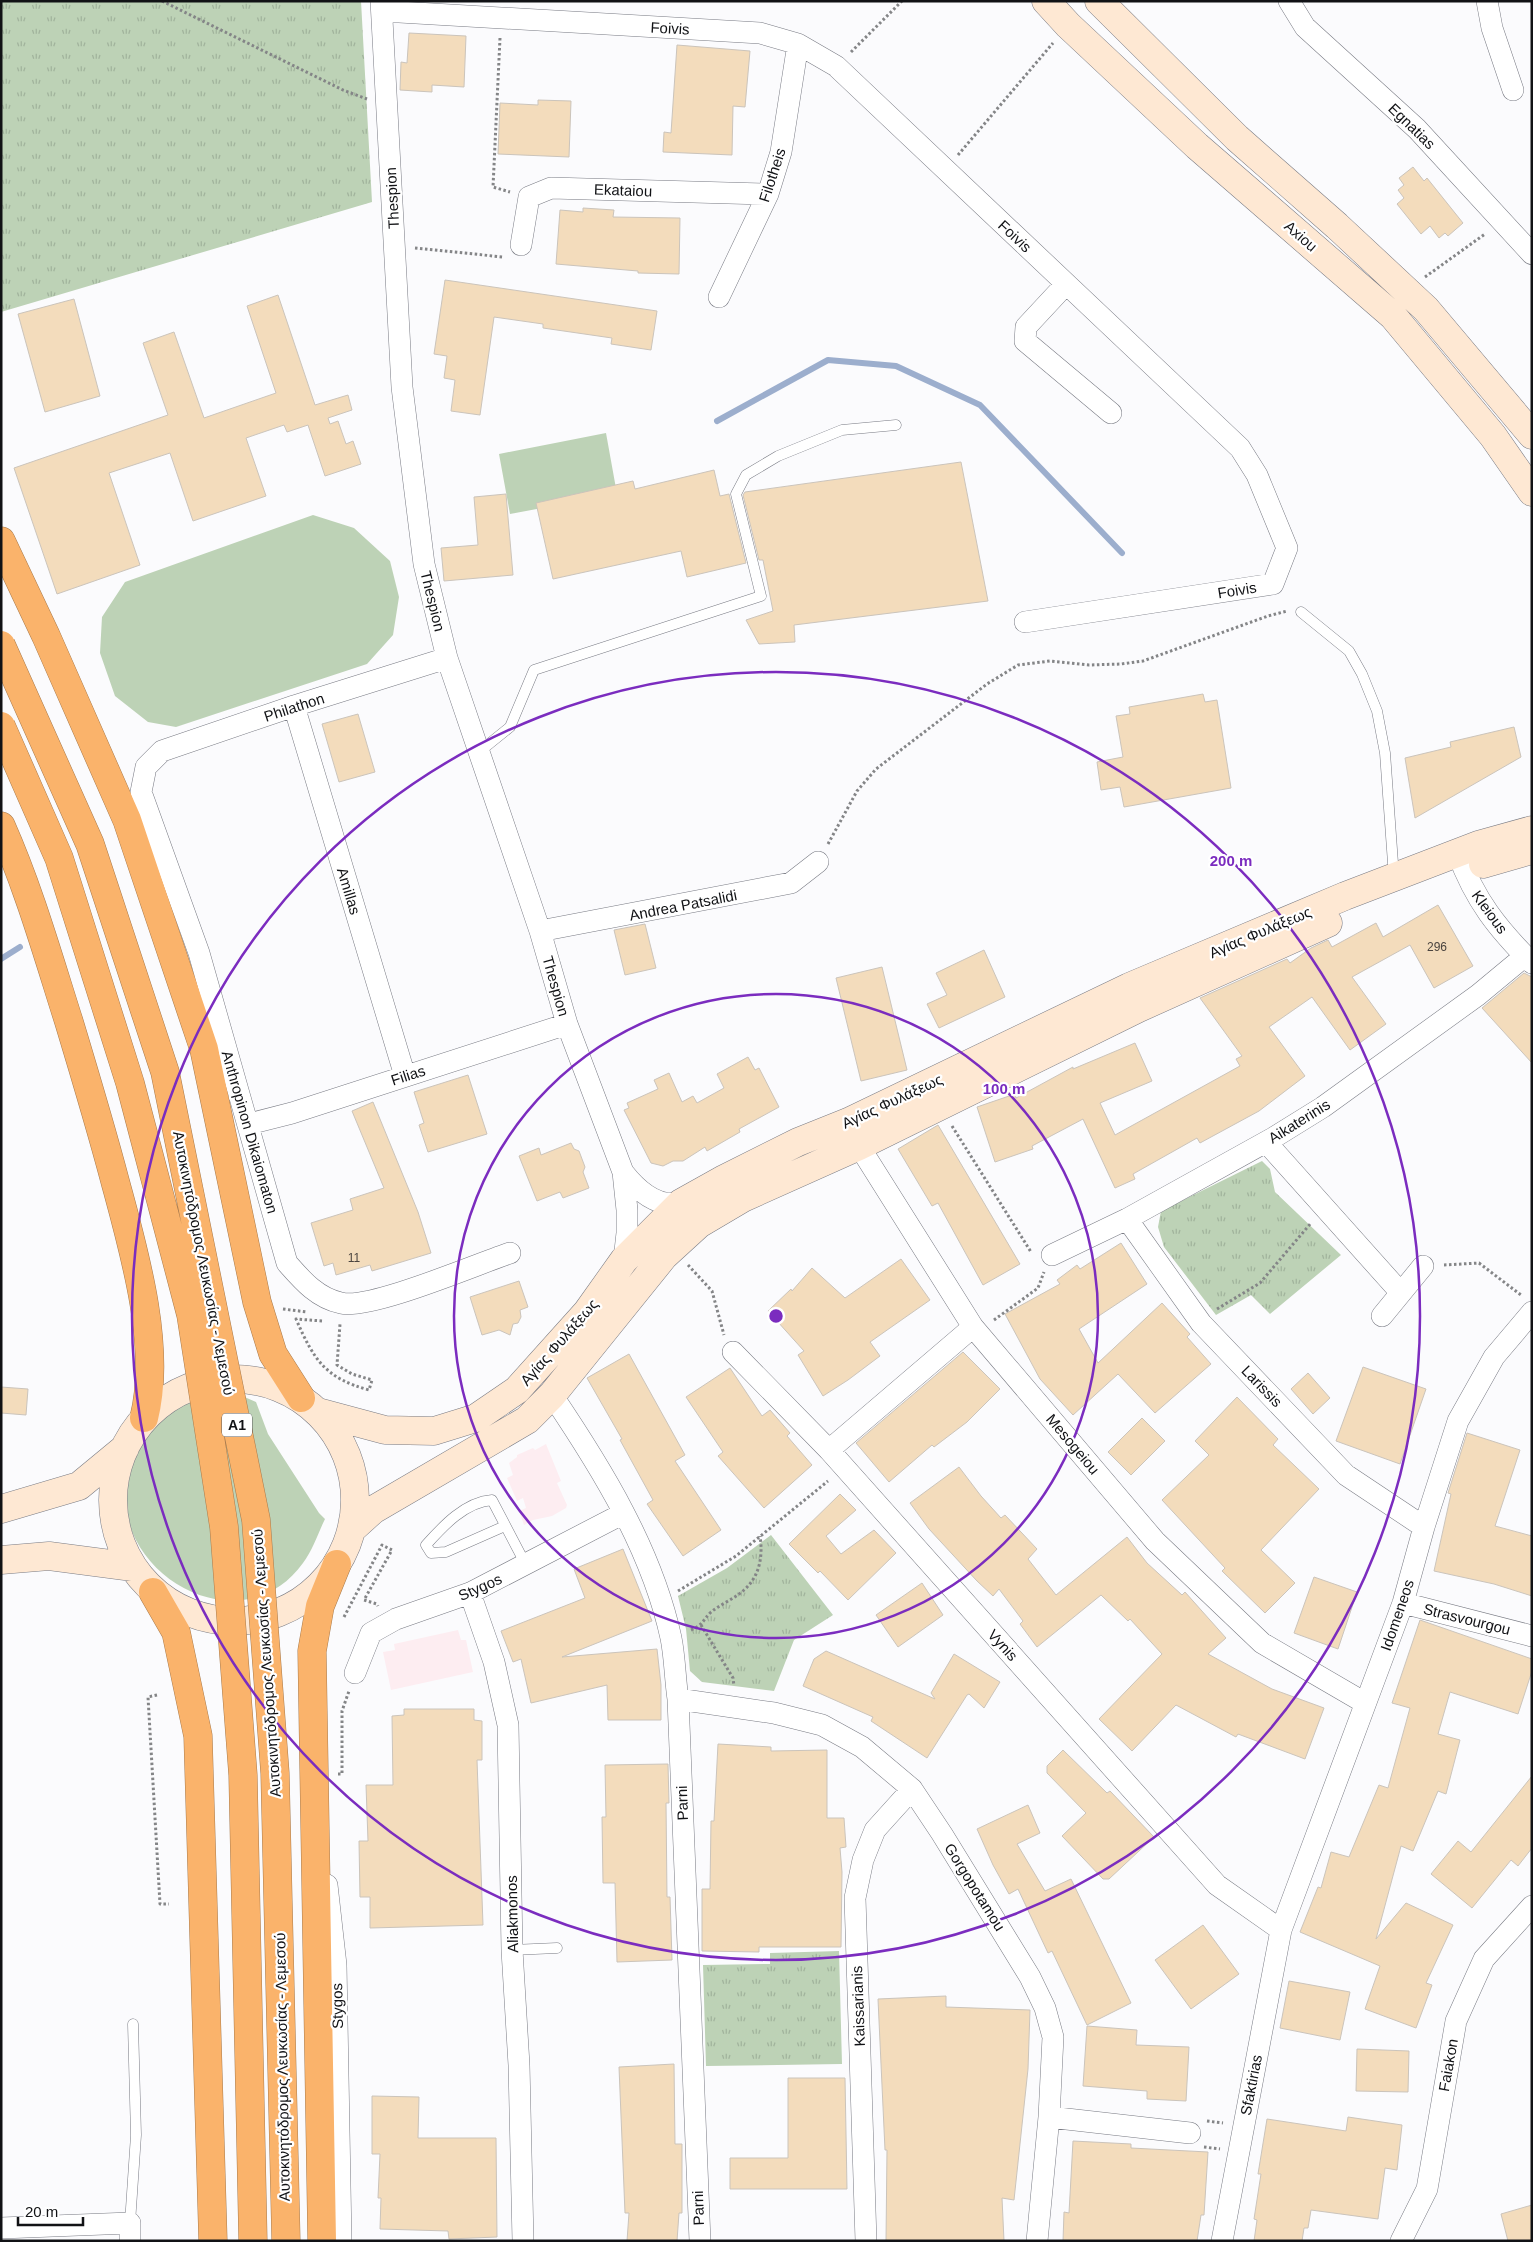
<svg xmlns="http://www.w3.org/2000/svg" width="1533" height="2242" viewBox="0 0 1533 2242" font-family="Helvetica,sans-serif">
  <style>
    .medical { fill: #fdedf1 }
    .grass { fill: #bdd2b6 }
    .park { fill: url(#park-tufts) }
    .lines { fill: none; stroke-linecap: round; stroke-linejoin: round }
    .stream { stroke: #9caecd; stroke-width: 6 }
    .building { fill: #f3dcbc; stroke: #cbc4bb }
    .lane-casing { stroke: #797b84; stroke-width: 11 }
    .street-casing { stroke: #797b84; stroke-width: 22 }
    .secondary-casing { stroke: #797b84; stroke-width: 29 }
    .highway-casing { stroke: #a87b4d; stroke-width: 29 }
    .path { stroke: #848587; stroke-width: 3; stroke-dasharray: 2.5 2.5; stroke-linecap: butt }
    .lane { stroke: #fff; stroke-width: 10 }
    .street { stroke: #fff; stroke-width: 21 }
    .secondary { stroke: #fee8d3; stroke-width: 28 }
    .highway { stroke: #fab36b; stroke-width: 28 }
    .highway-bridge-casing { stroke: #a87b4d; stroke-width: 29; stroke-linecap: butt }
    .highway-bridge { stroke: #fab36b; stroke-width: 28 }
    .ring { fill: none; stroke: #7b2cbf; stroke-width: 2.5 }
    .labels { text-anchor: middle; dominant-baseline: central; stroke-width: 4.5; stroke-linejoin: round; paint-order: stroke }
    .number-label { font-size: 12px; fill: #4a443f }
    .shield { fill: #fff; stroke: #58595b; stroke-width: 1 }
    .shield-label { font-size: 14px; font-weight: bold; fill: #111215 }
    .street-label { font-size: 15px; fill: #111215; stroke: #fff }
    .centre { fill: #7b2cbf; stroke: #fff; stroke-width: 2.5 }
    .ring-label { font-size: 15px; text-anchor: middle; font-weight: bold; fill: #7b2cbf; stroke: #fff; stroke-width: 4.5; stroke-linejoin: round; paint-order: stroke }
  </style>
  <defs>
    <pattern id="park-tufts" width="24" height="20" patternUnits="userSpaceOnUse" patternTransform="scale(1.25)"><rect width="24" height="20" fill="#bdd2b6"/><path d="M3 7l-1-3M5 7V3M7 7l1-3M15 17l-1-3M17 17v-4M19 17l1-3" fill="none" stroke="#a1b39c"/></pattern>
  </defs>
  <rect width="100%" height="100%" fill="#fbfbfd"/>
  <path class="medical" d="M546 1444 561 1481 557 1483 567 1505 566 1508 552 1516 533 1520 524 1525 519 1511 526 1508 523 1498 517 1501 507 1478 513 1475 509 1463 517 1457V1455L533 1448 535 1450Z
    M458 1630 461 1640H466L473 1672 391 1690 383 1652 395 1650 394 1644Z"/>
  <path class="grass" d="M606 433 617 494 510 514 499 454Z
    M313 515 354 528 390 561 399 597 393 635 367 664 176 727 148 722 115 696 100 653 102 617 125 582Z
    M240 1395 256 1402 268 1434 319 1513 325 1519C318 1533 313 1550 303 1563 238 1653 97 1566 130 1466 136 1448 143 1434 158 1422 167 1414 179 1400 191 1397 206 1394 225 1396 240 1395Z"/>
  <path class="park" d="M1 1H361L372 202 1 312Z
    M1262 1161 1270 1169 1275 1192 1341 1255 1270 1314 1251 1295 1216 1315 1164 1247 1158 1227 1161 1211Z
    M771 1535 833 1615 794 1640 774 1691 702 1682 690 1671 686 1629 678 1596 727 1568Z
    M839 1951 842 2064 706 2066 703 1965 770 1964V1953Z"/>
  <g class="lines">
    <path class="stream" d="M717 421 828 360 896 366 980 405 1122 553
      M1 959 20 947"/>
  </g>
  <path class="building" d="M409 33 466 36 464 87 432 85V92L400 90 401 62 407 63Z
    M677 45 750 51 745 107 733 106 732 155 663 152 664 132 671 133Z
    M538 100 571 101 569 157 498 154 500 103 538 105Z
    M1413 167 1424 181 1427 178 1463 223 1448 236 1445 233 1439 238 1430 226 1421 234 1397 204 1404 198 1398 190 1404 185 1399 178Z
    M583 208 614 210 613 217 680 218 679 274 638 273V271L556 264 560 210 583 212Z
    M445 280 657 311 651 350 611 344 612 338 543 328V324L494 317 480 415 451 411 455 380 444 378 447 356 434 354Z
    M278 295 315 405 348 395 352 410 328 418 330 424 338 421 346 444 353 441 361 464 325 476 308 425 287 432 284 425 246 438 266 496 193 521 170 453 109 473 140 565 57 594 14 468 168 415 143 343 174 332 204 418 276 393 247 306Z
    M74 299 100 396 45 412 18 314Z
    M961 462 988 601 794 625 795 642 759 644 746 620 773 611 763 560H759L743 495 745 492Z
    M714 470 720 496 729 494 746 563 687 577 681 551 553 579 536 503 633 481 635 489Z
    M506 494 513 575 444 581 441 548 478 545 474 497Z
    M1203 694 1205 702 1217 700 1231 788 1124 807 1120 787 1101 790 1097 762 1123 757 1116 716 1130 714 1129 707Z
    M358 714 375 772 339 782 322 724Z
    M1514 727 1521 757 1415 818 1405 758 1451 747 1450 742Z
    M1438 905 1473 966 1434 988 1410 945 1352 977 1386 1024 1350 1050 1312 997 1269 1027 1305 1076 1259 1111 1200 1143 1197 1138 1133 1174 1135 1179 1115 1188 1083 1119 1032 1146 1033 1149 995 1162 977 1107 1015 1094 1016 1098 1073 1067V1069L1135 1043 1152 1081 1100 1103 1115 1135 1240 1066 1236 1059 1242 1056 1200 998 1287 959 1290 963 1311 948 1328 940 1332 947 1376 923 1383 937Z
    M645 924 656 968 625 975 614 930Z
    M984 950 1005 997 939 1028 927 1004 947 995 936 973Z
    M882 967 907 1070 861 1081 836 978Z
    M1524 973 1532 977V1063L1482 1008Z
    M748 1057 755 1070 759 1068 779 1107 739 1129 740 1132 707 1151 705 1147 683 1161H673L663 1166 651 1163 624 1110 629 1108 627 1103 658 1089 654 1080 669 1073 682 1102 693 1096 697 1103 724 1088 717 1074Z
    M468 1075 487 1134 428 1152 419 1125 424 1123 414 1092Z
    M373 1102 418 1212 431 1253 372 1271 370 1265 336 1275 333 1263 324 1266 311 1223 353 1210 350 1199 384 1188 352 1111Z
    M938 1125 1020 1264 983 1285 938 1203 932 1206 898 1149Z
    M571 1143 574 1149 579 1151 585 1167 583 1172 589 1188 563 1198 560 1192 537 1201 519 1156 539 1148 541 1155Z
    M1121 1243 1147 1284 1079 1329 1098 1363 1162 1303 1190 1334 1187 1337 1211 1364 1155 1413 1118 1374 1073 1415 1040 1379 1005 1314 1060 1284 1057 1280 1077 1265 1080 1269Z
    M901 1259 930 1300 870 1342 880 1356 848 1380 823 1396 798 1355 804 1351 768 1311 791 1289 792 1291 812 1268 845 1298Z
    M519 1281 528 1307 520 1310 521 1317 518 1323 513 1324 510 1335 499 1330 482 1335 470 1297Z
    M963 1352 1000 1389 967 1422 934 1447 932 1445 889 1482 856 1443Z
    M629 1354 685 1455 675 1461 721 1530 683 1556 647 1504 653 1500 620 1440 622 1439 587 1378Z
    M1363 1367 1426 1389 1400 1464 1336 1441Z
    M730 1368 762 1416 770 1410 790 1433 787 1436 812 1465 764 1508 718 1456 723 1452 686 1397Z
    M1308 1373 1330 1398 1313 1414 1291 1389Z
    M1 1387 28 1389 26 1415 1 1413Z
    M1237 1397 1278 1439 1273 1445 1319 1489 1261 1550 1295 1583 1265 1613 1222 1571 1225 1568 1162 1500 1209 1455 1195 1441Z
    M1142 1418 1165 1441 1131 1475 1108 1452Z
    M1467 1433 1520 1450 1495 1526 1532 1536V1596L1494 1584 1434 1571 1451 1494 1448 1493Z
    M959 1467 981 1496 1001 1518 1005 1515 1037 1549 1028 1559 1056 1595 1127 1537 1147 1563 1182 1595 1185 1592 1226 1638 1208 1654 1272 1689 1324 1708 1305 1759 1238 1734 1236 1737 1176 1705 1132 1751 1099 1719 1162 1654 1130 1619 1128 1621 1101 1595 1037 1647 1020 1624 1023 1621 999 1589 993 1596 977 1581 929 1529 910 1503Z
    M840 1494 856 1510 826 1536 841 1554 874 1530 896 1553 848 1600 820 1571 818 1573 789 1544Z
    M623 1549 652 1621 562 1657 657 1649 661 1685V1720H608L607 1685 531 1703 521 1659 513 1662 501 1631 585 1598 574 1569Z
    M1314 1577 1357 1592 1338 1649 1294 1633Z
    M922 1583 943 1615 898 1647 876 1615Z
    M1420 1620 1532 1659V1671L1518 1714 1450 1692 1438 1734 1460 1740 1446 1794 1438 1791 1413 1851 1401 1846 1376 1939 1406 1903 1453 1925 1426 1983 1432 1985 1416 2028 1365 2009 1380 1966 1300 1932 1318 1887 1321 1888 1331 1852 1349 1857 1379 1785 1388 1788 1410 1708 1392 1703Z
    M826 1651 935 1699 931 1693 954 1654 1000 1682 984 1708 969 1694 967 1695 927 1758 871 1721 873 1717 803 1686 814 1659Z
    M404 1709H474V1720L482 1721V1760H477L483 1925 370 1928V1897H360L359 1841H368L366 1785H393L392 1716 404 1715Z
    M718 1744 771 1747V1751L827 1750V1818H844L846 1847 840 1848 842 1872 841 1947H759V1952L702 1951V1889H710L711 1821H714Z
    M1063 1750 1107 1793 1110 1791 1154 1837 1109 1879H1103L1062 1836 1086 1813 1047 1773V1766Z
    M668 1764 669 1803H666L667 1897H670L672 1960 617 1962 615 1883H603L602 1817H606L605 1765Z
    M1532 1776V1848L1518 1866 1511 1860 1472 1908 1431 1874 1458 1841 1471 1852Z
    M1028 1805 1040 1833 1017 1844 1045 1891 1071 1879 1131 2003 1087 2025 1052 1951 1048 1953 1018 1889 1009 1894 993 1865 977 1829Z
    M1203 1925 1239 1974 1191 2009 1155 1960Z
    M1289 1981 1350 1992 1340 2040 1280 2028Z
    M946 1996V2007L1030 2010 1028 2069 1014 2200 1002 2198 1004 2241H886L887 2150H885L878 1999Z
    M1087 2026 1137 2030 1136 2045 1189 2047 1186 2101 1147 2099V2091L1083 2086Z
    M1357 2049 1409 2051 1408 2092 1356 2091Z
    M674 2064 675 2144H682V2213H679L677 2241H627L629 2213H625L619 2067Z
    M788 2078H845L847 2189H730V2158H788Z
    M372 2096 419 2097 418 2138H496L497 2237 449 2239 448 2231 380 2229 381 2198H378L380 2154H372Z
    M1348 2117 1402 2125 1397 2170 1385 2168 1378 2219 1311 2210 1308 2228H1304L1302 2241H1254L1257 2220 1254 2219 1261 2174H1258L1267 2119 1346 2131Z
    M1073 2141 1131 2144V2148L1208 2152 1204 2215H1201L1197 2241H1063L1064 2212 1069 2213Z
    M1532 2205V2241H1508L1501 2214Z"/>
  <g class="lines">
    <g class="lane-casing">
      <path id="lane" d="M1301 612 1349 651 1362 674 1377 711 1385 753 1394 877
        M479 752 510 727 534 670 761 596 736 494 746 475 778 456 842 430 896 425
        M505 1526 446 1552 431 1553 426 1545C443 1526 465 1502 492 1500L526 1565
        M512 1950 557 1948
        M130 2223 136 2135 133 2024"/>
    </g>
    <g class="street-casing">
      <path id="street" d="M381 1 402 387 424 564 447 658 540 931 567 1024 623 1172 627 1210V1233L624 1260
        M1289 1 1305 27 1417 129 1532 254
        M1487 1 1492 28 1513 90
        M382 11 760 33 798 44 836 66 1240 448 1257 475 1287 548 1273 584 1025 622
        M521 245 529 197 551 188 768 194
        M1066 284 1026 327 1025 341 1111 413
        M719 297 768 194 781 152 798 44
        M447 658 294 706 162 751 146 767 141 792 199 953 287 1263C302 1280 317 1298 341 1303 370 1310 477 1264 510 1253
        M294 706 405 1076
        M1458 854C1475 900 1497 928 1532 963
        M540 931 791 883 818 862
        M249 1124 292 1113 567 1024
        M852 1132 859 1146 973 1327 1155 1541 1262 1643 1365 1703
        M1266 1142 1401 1293
        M623 1172C637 1190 657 1208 681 1203
        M1127 1219 1201 1323 1346 1475 1424 1527
        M1052 1255 1127 1219 1273 1138 1323 1107 1478 995 1525 956
        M1382 1316 1423 1266
        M733 1352 829 1450 1217 1885 1281 1930
        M552 1395C602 1469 652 1550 671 1638 675 1658 675 1679 678 1699L700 2241
        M829 1450 973 1327
        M470 1593 494 1662 508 1725 512 1950 519 2065 523 2241
        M1403 1603 1532 1636
        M355 1673 371 1633 396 1619 470 1593 624 1513
        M678 1699 774 1713 822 1725 862 1747 912 1789 942 1834 1030 1977 1045 2008 1053 2037 1049 2117 1037 2241
        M327 1885 336 1965 341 2241
        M1049 2117 1190 2133
        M1 2228 130 2223V2241
        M866 2241 855 1898 863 1860 875 1830 912 1789
        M1222 2241 1281 1930 1403 1603 1424 1527 1458 1421 1494 1357 1532 1312
        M1401 2241 1427 2189 1456 2021 1484 1959 1532 1906"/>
    </g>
    <g class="secondary-casing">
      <path id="secondary" d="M1046 1 1068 25 1197 146 1393 316 1493 436 1532 492
        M1099 1 1237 138 1337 226 1426 309 1532 435
        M1483 864 1532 850
        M113 1500a121 121 0 1 1 242 0a121 121 0 1 1-242 0Z
        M318 1412 385 1430 434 1431 476 1418 517 1390 587 1312 624 1260 681 1203 724 1179 798 1142 848 1122 1129 987 1345 896 1478 845 1532 830
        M1 1509 79 1486 125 1448
        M352 1529 373 1510 527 1420 552 1395 664 1256 699 1224 743 1198 859 1146 1139 1008 1328 923
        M1 1560 49 1556 133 1567"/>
    </g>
    <g class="highway-casing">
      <path id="highway" d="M1 541 46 636 127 820 204 1049 257 1302 273 1354 301 1398
        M1 826C29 889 48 956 69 1022 85 1075 101 1128 115 1181 134 1251 162 1347 144 1418
        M153 1592 176 1632 198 1736 213 2241
        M322 2241 312 1651 320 1606 337 1564"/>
    </g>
    <path class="path" d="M162 1 343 90 367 99
      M500 38 493 187 510 192
      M851 52 902 1
      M958 155 1053 43
      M415 248 503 257
      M1425 277 1485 234
      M828 844 857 791 876 769 987 684 1018 665 1050 661 1089 665 1121 664 1143 661 1268 616 1287 611
      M952 1126 1031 1252
      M688 1265 712 1291 724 1335
      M1444 1265 1479 1263 1521 1295
      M283 1309 307 1312
      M1217 1309 1260 1283 1311 1223
      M994 1320 1038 1288 1044 1272
      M322 1321 296 1319C314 1360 325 1378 369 1390L372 1380 352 1374 337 1365 340 1324
      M678 1591 736 1556 828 1481
      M344 1617 382 1545 392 1550 364 1600 377 1604 378 1606
      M701 1625 733 1678 734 1686
      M691 1630C703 1625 703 1620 711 1612 721 1604 734 1599 744 1590 760 1576 763 1556 760 1536
      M157 1695 148 1697 160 1904H169
      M338 1774H342V1711L349 1691
      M1207 2121 1223 2123
      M1204 2147 1220 2149"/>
    <use href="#lane" class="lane"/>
    <use href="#street" class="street"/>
    <use href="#secondary" class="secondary"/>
    <use href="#highway" class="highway"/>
    <g class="highway-bridge-casing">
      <path id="highway-bridge" d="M1 645 90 844 165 1072 256 1520 275 1773 286 2241
        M1 726 59 858 130 1083 191 1315 224 1527 243 1775 253 2241"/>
    </g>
    <use href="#highway-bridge" class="highway-bridge"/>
  </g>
  <g class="ring">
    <circle cx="776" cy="1316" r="322"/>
    <circle cx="776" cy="1316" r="644"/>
  </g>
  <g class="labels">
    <g class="number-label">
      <text x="1437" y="947">296</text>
      <text x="354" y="1258">11</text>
    </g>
    <rect class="shield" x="222" y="1413.5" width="30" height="23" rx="4"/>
    <g class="shield-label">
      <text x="237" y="1425">A1</text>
    </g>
    <g class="street-label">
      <text transform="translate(670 28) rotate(3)">Foivis</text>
      <text transform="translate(1412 126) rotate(44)">Egnatias</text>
      <text transform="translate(772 175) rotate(-72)">Filotheis</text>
      <text transform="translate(623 190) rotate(2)">Ekataiou</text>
      <text transform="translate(392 198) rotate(-93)">Thespion</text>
      <text transform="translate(1015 236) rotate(43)">Foivis</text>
      <text transform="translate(1301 236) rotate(41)">Axiou</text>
      <text transform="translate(1237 590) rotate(-9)">Foivis</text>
      <text transform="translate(433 601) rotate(76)">Thespion</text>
      <text transform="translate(294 707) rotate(-18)">Philathon</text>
      <text transform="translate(349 891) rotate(73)">Amillas</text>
      <text transform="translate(683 905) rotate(-11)">Andrea Patsalidi</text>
      <text transform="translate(1490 912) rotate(54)">Kleious</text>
      <text transform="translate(1260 932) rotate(-23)">Αγίας Φυλάξεως</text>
      <text transform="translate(556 986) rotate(74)">Thespion</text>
      <text transform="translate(408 1075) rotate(-18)">Filias</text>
      <text transform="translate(892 1101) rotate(-25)">Αγίας Φυλάξεως</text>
      <text transform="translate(1299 1121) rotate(-32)">Aikaterinis</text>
      <text transform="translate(250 1132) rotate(74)">Anthropinon Dikaiomaton</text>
      <text transform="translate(204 1263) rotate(79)">Αυτοκινητόδρομος Λευκωσίας - Λεμεσού</text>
      <text transform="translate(559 1342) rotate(-49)">Αγίας Φυλάξεως</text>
      <text transform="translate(1262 1386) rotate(46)">Larissis</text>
      <text transform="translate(1073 1444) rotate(50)">Mesogeiou</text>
      <text transform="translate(480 1587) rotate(-24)">Stygos</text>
      <text transform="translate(1397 1615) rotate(-71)">Idomeneos</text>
      <text transform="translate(1467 1619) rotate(14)">Strasvourgou</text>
      <text transform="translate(1003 1645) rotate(48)">Vynis</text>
      <text transform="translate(266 1663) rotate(-94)">Αυτοκινητόδρομος Λευκωσίας - Λεμεσού</text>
      <text transform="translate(682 1803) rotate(-92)">Parni</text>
      <text transform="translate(975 1887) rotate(58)">Gorgopotamou</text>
      <text transform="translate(512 1914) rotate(-91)">Aliakmonos</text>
      <text transform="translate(337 2006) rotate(-91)">Stygos</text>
      <text transform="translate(858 2006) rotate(-92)">Kaissarianis</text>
      <text transform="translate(1448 2065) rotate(-80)">Faiakon</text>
      <text transform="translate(282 2067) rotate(-91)">Αυτοκινητόδρομος Λευκωσίας - Λεμεσού</text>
      <text transform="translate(1251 2085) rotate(-79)">Sfaktirias</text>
      <text transform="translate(698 2208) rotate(-92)">Parni</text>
    </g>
  </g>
  <circle cx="776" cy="1316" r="8" class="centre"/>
  <g class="ring-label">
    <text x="1231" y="866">200 m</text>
    <text x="1004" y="1094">100 m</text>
  </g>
  <rect width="1533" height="2242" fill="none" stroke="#111215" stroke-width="5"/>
  <path d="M18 2217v8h65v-8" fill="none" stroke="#111215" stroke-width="2.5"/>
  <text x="25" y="2217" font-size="15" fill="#111215" stroke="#ffffff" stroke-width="4" paint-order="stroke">20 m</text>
</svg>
